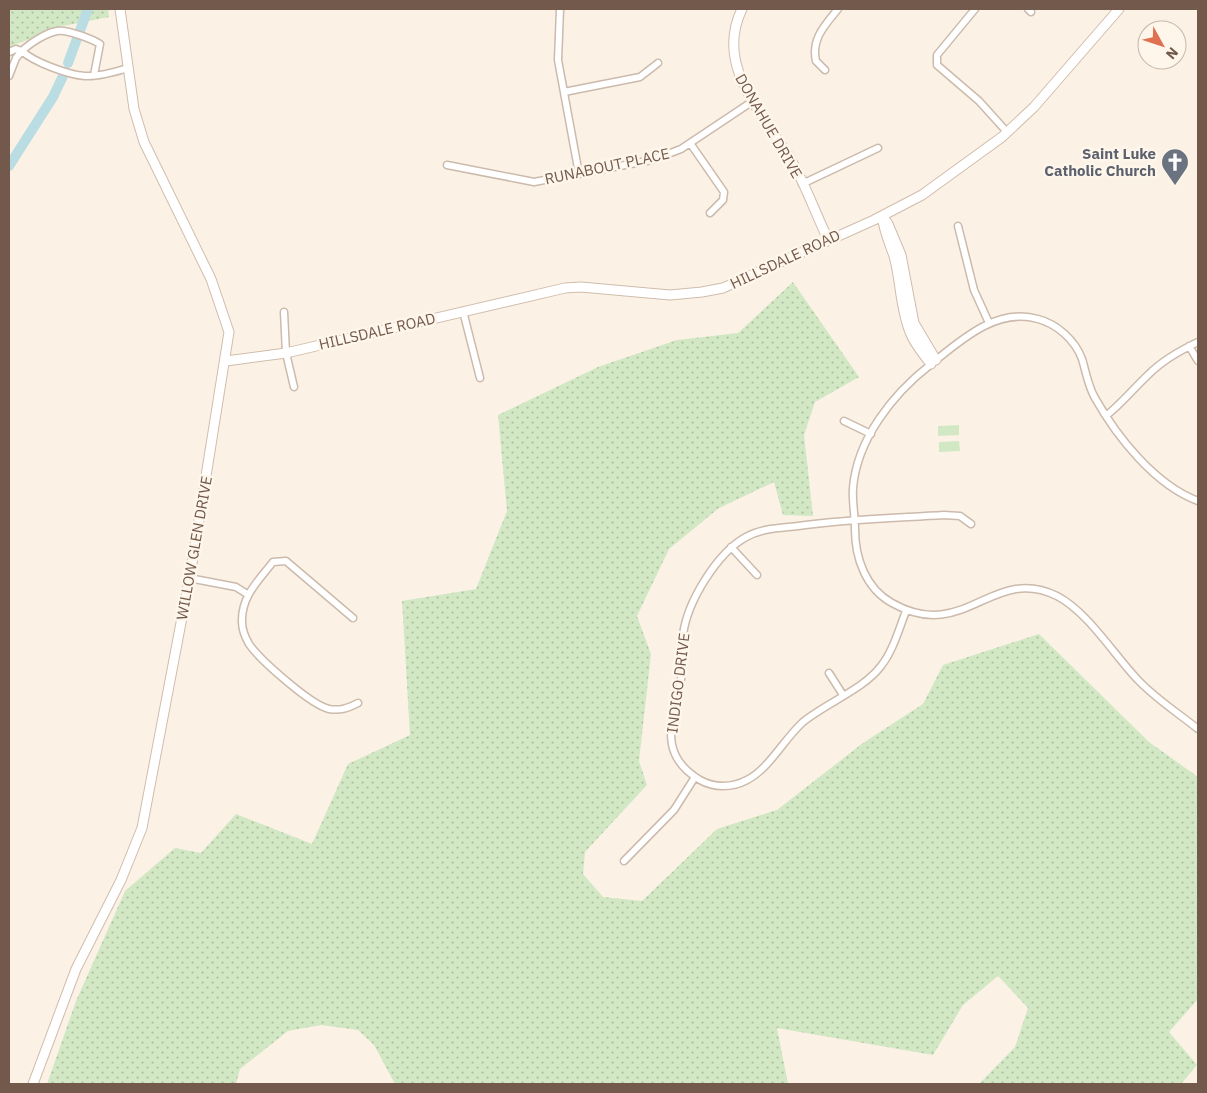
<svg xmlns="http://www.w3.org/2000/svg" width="1207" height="1093" viewBox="0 0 1207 1093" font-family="'IBM Plex Sans',sans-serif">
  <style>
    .grass { fill: url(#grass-dots) }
    .garden { fill: #d2e8c4 }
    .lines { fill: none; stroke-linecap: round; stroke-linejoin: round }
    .river { stroke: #badde3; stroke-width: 10 }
    .street-casing { stroke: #ccbaac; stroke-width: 9 }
    .secondary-casing { stroke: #d1bcac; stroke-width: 11 }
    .street { stroke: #fff; stroke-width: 6 }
    .secondary { stroke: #fff; stroke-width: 9 }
    .labels { text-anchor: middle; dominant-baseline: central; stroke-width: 5; stroke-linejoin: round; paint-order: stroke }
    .street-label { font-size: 15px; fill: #72594b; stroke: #fef6eb }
    .worship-label { font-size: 15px; font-weight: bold; fill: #5b616d; stroke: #fef6eb; text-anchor: end }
  </style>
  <defs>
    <pattern id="grass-dots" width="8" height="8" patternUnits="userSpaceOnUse" patternTransform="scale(1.25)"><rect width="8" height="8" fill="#d2e8c4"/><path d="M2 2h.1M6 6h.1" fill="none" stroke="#afbfa1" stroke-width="1.8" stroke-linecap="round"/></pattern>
  </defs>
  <rect width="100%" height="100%" fill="#fbf2e5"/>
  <path class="grass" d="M9 9H108L109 17 63 26 9 47Z
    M793 282 859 377 815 402 804 435 813 516 783 515 774 482 719 508 669 549 637 616 651 654 639 761 647 785 585 852 583 874 603 897 642 901 717 829 777 810 863 743 923 704 943 665 1039 634 1149 742 1198 777V999L1169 1032 1197 1065 1181 1084H979L1015 1047 1028 1008 998 976 963 1005 933 1055 777 1028 788 1084H395L374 1045 358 1030 321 1025 288 1031 240 1069 236 1084H47L76 1001 125 891 175 848 201 853 236 814 312 844 348 764 410 735 402 601 476 589 507 511 498 415 598 367 677 340 738 333Z"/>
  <path class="garden" d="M959 425V435L938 436V426Z
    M959 441 960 451 939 452V442Z"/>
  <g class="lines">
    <path class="river" d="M68 63 88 9
      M9 166 53 97 63 76"/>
    <g class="street-casing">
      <path id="street" d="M560 9 558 60 579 174
        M975 9 937 55V65L979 101 1007 132
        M1028 9 1031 12
        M9 52 16 49 22 51C30 43 46 33 57 31 66 29 92 39 100 44L94 75
        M825 70 816 61C811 39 825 25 838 9
        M9 76 16 58 22 51C33 62 69 75 85 76 98 77 115 72 128 68
        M564 92 640 77 658 63
        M690 143 724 192 723 200 710 213
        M447 165 534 182 652 160 681 149 753 101
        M802 184 878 148
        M958 226 974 290 989 323
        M463 311 480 378
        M284 312 286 353 294 387
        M1189 346 1198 361
        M1107 415C1122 403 1134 388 1149 374 1163 360 1181 350 1198 342
        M844 421 871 434
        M1198 501C1155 485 1117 437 1095 398 1088 386 1086 372 1082 359 1075 340 1057 324 1038 319 996 307 960 341 930 365 893 394 857 439 853 488 852 501 855 515 855 529 855 557 865 588 892 603 965 644 992 564 1057 596 1088 612 1114 655 1138 680 1156 699 1178 713 1198 729
        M731 547 757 575
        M189 578 236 587 247 594
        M906 611C899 629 893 651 881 666 864 689 826 703 803 722 784 739 769 769 747 780 732 788 714 788 700 780 653 752 676 715 682 673 683 661 682 647 683 635 687 602 717 553 746 537 762 528 781 528 798 526 847 519 895 518 944 515L960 516 971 524
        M353 618 286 561 273 562C258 581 241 597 242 622 242 630 245 637 249 644 260 660 311 705 329 709 341 711 348 708 358 703
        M829 673 843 695
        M624 861 674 810 695 777"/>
    </g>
    <g class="secondary-casing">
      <path id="secondary" d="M742 9C714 66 763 113 791 160 806 185 815 213 828 239
        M226 361 286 353 565 288 581 287 670 295 702 292 723 288 874 220 922 195 1002 137 1034 107 1119 9
        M931 364C923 354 914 343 910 332 900 308 901 281 894 256 889 242 884 231 882 216L888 224 901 255 914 323 936 360
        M33 1084 76 969 121 880 142 828 191 570 229 332 211 279 144 142 134 109 120 9"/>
    </g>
    <use href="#street" class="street"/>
    <use href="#secondary" class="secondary"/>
  </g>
  <defs>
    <g id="church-pin" transform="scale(1.4375)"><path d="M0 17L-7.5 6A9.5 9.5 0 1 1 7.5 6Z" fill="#6b7280" stroke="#fef6eb"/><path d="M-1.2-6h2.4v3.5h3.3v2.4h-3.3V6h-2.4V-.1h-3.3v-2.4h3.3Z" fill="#fff"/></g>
  </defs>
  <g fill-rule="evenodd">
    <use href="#church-pin" x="1175" y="162"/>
  </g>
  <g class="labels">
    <g class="street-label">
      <text transform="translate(769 126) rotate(60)">DONAHUE DRIVE</text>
      <text transform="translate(607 166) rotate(-12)">RUNABOUT PLACE</text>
      <text transform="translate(785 259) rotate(-25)">HILLSDALE ROAD</text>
      <text transform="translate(377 331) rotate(-13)">HILLSDALE ROAD</text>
      <text transform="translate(194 548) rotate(-80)">WILLOW GLEN DRIVE</text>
      <text transform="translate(678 683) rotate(-83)">INDIGO DRIVE</text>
    </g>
    <g class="worship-label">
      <text x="1156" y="153">Saint Luke<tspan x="1156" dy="17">Catholic Church</tspan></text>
    </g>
  </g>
  <rect width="1207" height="1093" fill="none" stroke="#72594b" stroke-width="20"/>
  <g transform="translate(1162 45) rotate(130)"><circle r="24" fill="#fef6eb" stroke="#c6b7ab"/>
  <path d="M0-4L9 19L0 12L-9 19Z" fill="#df7050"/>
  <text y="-8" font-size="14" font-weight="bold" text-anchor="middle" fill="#72594b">N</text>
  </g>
</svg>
